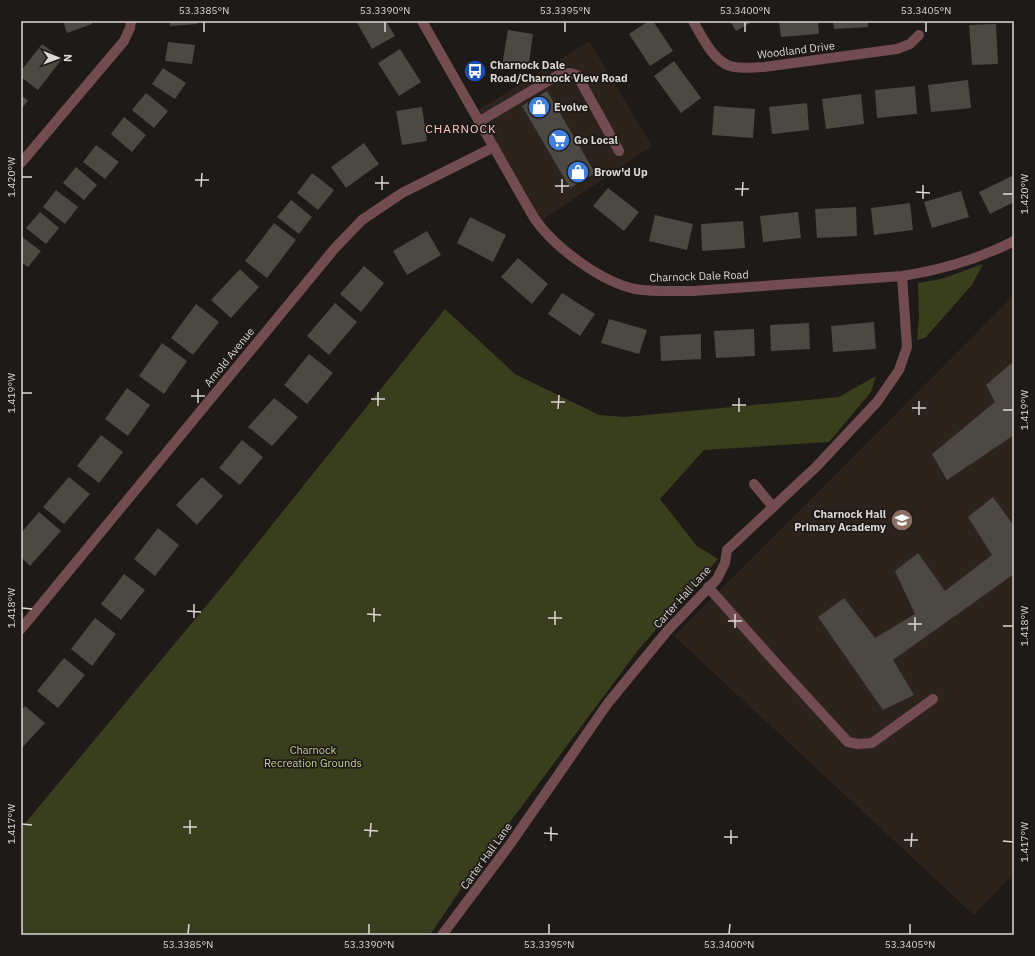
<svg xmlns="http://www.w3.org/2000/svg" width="1035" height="956" viewBox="0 0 1035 956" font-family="'IBM Plex Sans',sans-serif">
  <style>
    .built { fill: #2c231d }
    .green { fill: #393e1c }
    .building { fill: #4c4844 }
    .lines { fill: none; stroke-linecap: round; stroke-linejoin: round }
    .lane { stroke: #724c50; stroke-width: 10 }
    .street { stroke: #724c50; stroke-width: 10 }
    .ticks { fill: none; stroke: #dad7d5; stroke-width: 1.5 }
    .labels { text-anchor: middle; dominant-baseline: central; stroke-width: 3.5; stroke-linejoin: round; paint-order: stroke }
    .street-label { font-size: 11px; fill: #dad7d5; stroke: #1e1a17 }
    .poi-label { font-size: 11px; font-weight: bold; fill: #dad7d5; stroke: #1e1a17; text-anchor: start }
    .park-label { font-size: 11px; fill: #c4cf90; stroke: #1e1a17 }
    .neighbourhood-label { font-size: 12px; letter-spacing: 1px; fill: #fdc8c4; stroke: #1e1a17 }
    .neatline { fill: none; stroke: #dad7d5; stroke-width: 1.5 }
    .ticks-label { font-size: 10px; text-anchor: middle; fill: #dad7d5 }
  </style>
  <rect width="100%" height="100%" fill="#1e1a17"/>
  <path class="built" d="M589 41 652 146 538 223 475 112Z
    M1014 295V873L974 915 674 636Z"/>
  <path class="green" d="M983 264 972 285 925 338 917 340 919 316 918 283 941 279Z
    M445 309 515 374 599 415 625 417 839 397 876 376 871 392 829 442 704 450 660 499 697 546 718 559 639 649 469 877 430 935H21V828L231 576Z"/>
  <path class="building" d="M63 21H91L92 24 67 33Z
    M170 21H197V24L170 26Z
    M356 21H386L395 36 372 49Z
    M649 21H653L673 51 650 66 629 34Z
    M730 21H754L736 31Z
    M779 21H818L819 34 781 37Z
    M833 21H868V27L834 29Z
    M996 24 998 64 972 65 969 25Z
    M508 30 533 34 528 70 502 66Z
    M168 42 195 45 192 64 165 61Z
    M42 44 62 59 38 90 21 77V71Z
    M400 49 421 82 399 96 378 63Z
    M674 61 701 98 681 113 654 76Z
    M163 68 186 83 175 99 152 84Z
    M968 80 971 108 931 112 928 85Z
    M915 86 917 114 877 118 875 90Z
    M547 91 595 173 570 188 522 106Z
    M146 93 168 111 154 128 132 110Z
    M861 94 864 124 826 129 822 99Z
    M21 95 28 101 21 109Z
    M807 103 809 130 772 134 769 107Z
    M714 106 755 109 753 138 712 135Z
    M422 107 427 141 402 145 396 111Z
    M124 117 146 135 132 152 111 134Z
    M364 143 379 164 346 188 331 167Z
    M96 145 119 162 105 179 83 162Z
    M76 167 97 185 84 200 63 183Z
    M312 173 334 190 318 210 297 193Z
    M1014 175V202L990 214 979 192Z
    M608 188 639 212 624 231 593 206Z
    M56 190 78 207 65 224 43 207Z
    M961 191 969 217 932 228 924 202Z
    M291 200 312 217 299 234 277 217Z
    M910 203 913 230 874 235 871 208Z
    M856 207 857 236 817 238 815 209Z
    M40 212 59 228 46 244 26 228Z
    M798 212 801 238 763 242 760 216Z
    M655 215 693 224 687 250 649 241Z
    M470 217 506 235 493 262 457 243Z
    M743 221 745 248 702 251 701 224Z
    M274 223 296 240 267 278 245 261Z
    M427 231 441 255 407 275 393 251Z
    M21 236 41 251 28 267 21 262Z
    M518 258 548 284 532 304 501 277Z
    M364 266 384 283 361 312 340 294Z
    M240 269 259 287 231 318 211 300Z
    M562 293 595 314 580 336 548 314Z
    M335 303 357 322 329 355 307 336Z
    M196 304 219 322 193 355 171 338Z
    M609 319 647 330 639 354 601 343Z
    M874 322 876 349 833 352 831 326Z
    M809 323 810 349 771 351 770 325Z
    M754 329 755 356 716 358 714 331Z
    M701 334V359L661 361 660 336Z
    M162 343 187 361 164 394 139 376Z
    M309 354 333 373 307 404 284 385Z
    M1014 361V435L947 480 932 454 995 402 986 385Z
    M127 388 150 405 128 436 105 419Z
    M274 398 298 417 272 446 248 427Z
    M101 435 123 452 99 483 77 466Z
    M242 440 263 457 240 485 219 468Z
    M69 477 90 494 64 524 43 507Z
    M202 477 223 496 197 525 176 505Z
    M993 497 1014 526V574L893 660 914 695 883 710 818 617 844 598 875 638 915 614 895 571 918 553 945 591 992 555 968 517Z
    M39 512 61 531 30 566 21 557V533Z
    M158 528 179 545 155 576 134 559Z
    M124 574 145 590 121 620 101 604Z
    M95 618 116 634 92 666 71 649Z
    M64 658 85 675 58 708 37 691Z
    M25 706 45 723 21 749V711Z"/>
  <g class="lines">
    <path class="lane" d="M480 121 560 74 570 73 577 75 619 151
      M754 484 773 507
      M708 587 783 671 848 742 858 744 872 743 933 699
      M442 935 511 843 608 703 668 630 717 579 725 563 727 550"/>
    <path class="street" d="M422 21 526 204C530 210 533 217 537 222 557 249 602 282 635 289 654 292 673 291 693 291L902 276C941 270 979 259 1014 241
      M693 21C701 35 713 61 730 66 741 69 753 68 764 67L897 49 910 44 919 35
      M21 163 124 41 130 28 131 21
      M727 550 816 467 877 402 899 370 907 347 902 276
      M21 629 335 248 362 220 402 193 494 147"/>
  </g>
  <path class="ticks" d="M204 32V22M385 32V22M565 32V22M745 32V22M926 32V22M22 177H32M195 180H209M375 183H389M555 186H569M201 187 202 173M735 189H749M382 190V176M916 192 930 193M562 193V179M1003 194H1013M742 196 743 182M923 199V185M22 393H32M191 396H205M371 399H385M551 402H565M198 403V389M732 405H746M378 406V392M912 408H926M558 409 559 395M1003 410H1013M739 412V398M919 415V401M22 608 32 609M187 611 201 612M367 614 381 615M194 618V604M548 618H562M728 621H742M374 622V608M908 624H922M555 625V611M1003 626H1013M735 628V614M915 631V617M22 824 32 825M183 827H197M364 830 378 831M544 833 558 834M190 834V820M370 837 371 823M724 837H738M904 840H918M551 841V827M1003 841 1013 842M731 844V830M911 847 912 833M188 934 189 924M369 934V924M549 934V924M729 934 730 924M910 934V924"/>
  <defs>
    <g id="bus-disc" transform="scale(1.15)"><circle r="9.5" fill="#1a4fb4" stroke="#1e1a17"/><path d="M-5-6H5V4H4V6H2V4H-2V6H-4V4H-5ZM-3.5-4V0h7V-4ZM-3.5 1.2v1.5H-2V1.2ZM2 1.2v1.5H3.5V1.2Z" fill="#fff"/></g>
    <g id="shop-disc" transform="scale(1.15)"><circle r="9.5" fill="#3f7fe0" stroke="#1e1a17"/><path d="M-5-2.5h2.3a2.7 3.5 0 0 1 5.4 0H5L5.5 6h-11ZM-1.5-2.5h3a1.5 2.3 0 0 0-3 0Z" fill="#fff"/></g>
    <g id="supermarket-disc" transform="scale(1.15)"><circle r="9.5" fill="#3f7fe0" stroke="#1e1a17"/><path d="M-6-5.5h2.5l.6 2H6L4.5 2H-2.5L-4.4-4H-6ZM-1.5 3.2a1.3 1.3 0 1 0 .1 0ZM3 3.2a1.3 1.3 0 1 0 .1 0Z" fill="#fff"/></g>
    <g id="school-disc" transform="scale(1.15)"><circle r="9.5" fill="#8d6e63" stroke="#1e1a17"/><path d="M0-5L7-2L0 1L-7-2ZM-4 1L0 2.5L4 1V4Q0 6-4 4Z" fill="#fff"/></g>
  </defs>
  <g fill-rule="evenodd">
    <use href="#bus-disc" x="475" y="71"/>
    <use href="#shop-disc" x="539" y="107"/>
    <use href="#supermarket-disc" x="559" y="140"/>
    <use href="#shop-disc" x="578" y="172"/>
    <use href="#school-disc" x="902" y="520"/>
  </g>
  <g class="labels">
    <g class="street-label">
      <text transform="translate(796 50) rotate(-7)">Woodland Drive</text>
      <text transform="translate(699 276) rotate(-2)">Charnock Dale Road</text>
      <text transform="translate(229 357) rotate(-51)">Arnold Avenue</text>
      <text transform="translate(682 597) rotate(-48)">Carter Hall Lane</text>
      <text transform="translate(486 856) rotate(-54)">Carter Hall Lane</text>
    </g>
    <g class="poi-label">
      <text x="490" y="65">Charnock Dale<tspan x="490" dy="13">Road/Charnock View Road</tspan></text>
      <text x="554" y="107">Evolve</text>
      <text x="574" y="140">Go Local</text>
      <text x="594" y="172">Brow'd Up</text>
      <text x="886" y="514" text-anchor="end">Charnock Hall<tspan x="886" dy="13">Primary Academy</tspan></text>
    </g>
    <g class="park-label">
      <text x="313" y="750">Charnock<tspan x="313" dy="13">Recreation Grounds</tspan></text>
    </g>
    <g class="neighbourhood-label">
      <text x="461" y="128">CHARNOCK</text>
    </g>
  </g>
  <rect width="1035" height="956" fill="none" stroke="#1e1a17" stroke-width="44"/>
  <g transform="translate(58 58) rotate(91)" stroke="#1e1a17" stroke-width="3" paint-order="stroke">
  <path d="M0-3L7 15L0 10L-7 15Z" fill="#dad7d5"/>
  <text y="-6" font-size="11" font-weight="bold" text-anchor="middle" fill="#dad7d5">N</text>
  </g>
  <rect x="22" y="22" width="991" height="912" class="neatline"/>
  <g class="ticks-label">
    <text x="204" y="14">53.3385°N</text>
    <text x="385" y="14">53.3390°N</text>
    <text x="565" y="14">53.3395°N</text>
    <text x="745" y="14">53.3400°N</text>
    <text x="926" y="14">53.3405°N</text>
    <text transform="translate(11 177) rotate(-90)" y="4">1.420°W</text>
    <text transform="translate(1024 194) rotate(-90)" y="4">1.420°W</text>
    <text transform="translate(11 393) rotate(-90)" y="4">1.419°W</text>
    <text transform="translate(1024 410) rotate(-90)" y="4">1.419°W</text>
    <text transform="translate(11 608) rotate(-90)" y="4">1.418°W</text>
    <text transform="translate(1024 626) rotate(-90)" y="4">1.418°W</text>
    <text transform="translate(11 824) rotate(-90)" y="4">1.417°W</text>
    <text transform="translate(1024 842) rotate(-90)" y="4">1.417°W</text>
    <text x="188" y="948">53.3385°N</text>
    <text x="369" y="948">53.3390°N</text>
    <text x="549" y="948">53.3395°N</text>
    <text x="729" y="948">53.3400°N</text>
    <text x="910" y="948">53.3405°N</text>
  </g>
</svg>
